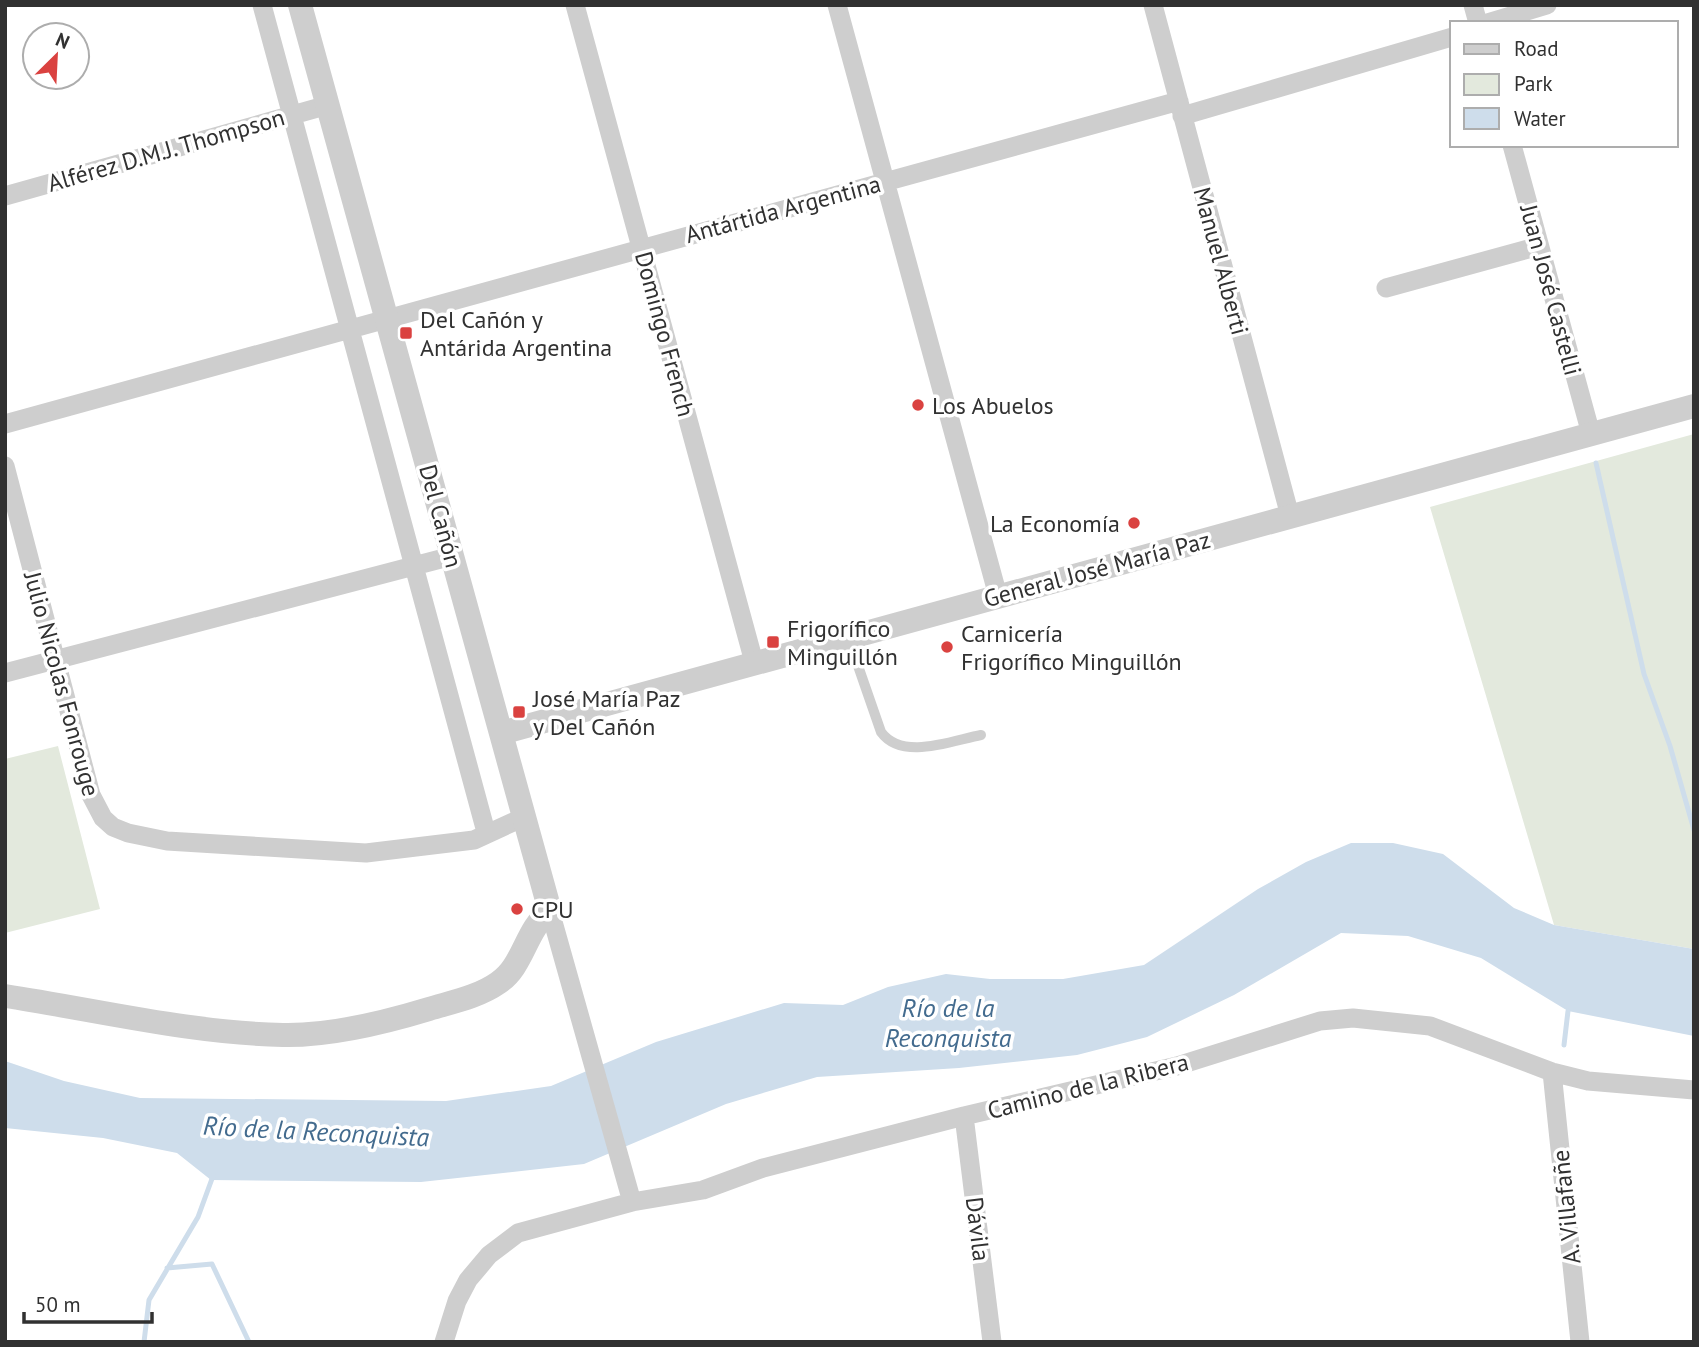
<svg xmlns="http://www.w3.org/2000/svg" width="1699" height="1347" viewBox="0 0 1699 1347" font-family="'PT Sans',sans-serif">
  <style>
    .green { fill: #e3e9dd }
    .water { fill: #ceddeb }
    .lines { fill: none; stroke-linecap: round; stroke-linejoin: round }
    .stream { stroke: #ceddeb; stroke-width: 5 }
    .service { stroke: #cecece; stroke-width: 10 }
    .minor { stroke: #cecece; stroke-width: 19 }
    .tertiary { stroke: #cecece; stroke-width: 24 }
    .poi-dot { fill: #da4240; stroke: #fff; stroke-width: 2.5 }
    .labels { text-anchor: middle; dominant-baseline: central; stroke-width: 7; stroke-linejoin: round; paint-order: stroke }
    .street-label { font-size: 24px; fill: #313131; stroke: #fff }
    .poi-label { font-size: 24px; fill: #313131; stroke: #fff; text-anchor: start }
    .water-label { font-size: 26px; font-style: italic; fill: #436b8e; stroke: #fff }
  </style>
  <rect width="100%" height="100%" fill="#fff"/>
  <path class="green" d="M1694 434V949L1554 925 1430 507Z
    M58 746 100 909 5 933V759Z"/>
  <path class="water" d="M1351 843H1393L1443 854 1514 908 1554 925 1694 949V1036L1568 1011 1481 958 1408 936 1341 933 1234 995 1147 1037 1077 1055 959 1068 817 1077 726 1104 584 1164 421 1182 211 1180 177 1153 103 1138 5 1128V1061L64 1081 140 1098 446 1101 551 1086 656 1042 784 1003 843 1005 888 987 946 974 990 979H1063L1144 965 1258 889 1306 862Z"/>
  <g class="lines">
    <path class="stream" d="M1596 463 1644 674 1670 746 1694 830
      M1564 1045 1568 1011
      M167 1268 212 1264 249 1342
      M144 1342 149 1300 198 1217 213 1176"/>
    <path class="service" d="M848 637 881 732C902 761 951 741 981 735"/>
    <path class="minor" d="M262 5 486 832
      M575 5 754 662
      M837 5 998 596
      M1153 5 1290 516
      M1473 5 1478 23
      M1487 23 1547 5
      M1182 116 1452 37
      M1512 145 1591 434
      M5 196 328 105
      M1386 288 1539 246
      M5 424 1179 101
      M5 466 91 795 103 818 113 827 128 833 167 841 366 853 474 840 524 817
      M5 673 452 556
      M550 911 632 1202
      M1552 1072 1580 1342
      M964 1116 992 1342
      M444 1342 457 1301 468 1280 489 1255 518 1233 632 1202 703 1190 763 1168 964 1116 1177 1066 1320 1021 1353 1018 1430 1026 1552 1072 1588 1081 1694 1090"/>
    <path class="tertiary" d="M501 733 1694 406
      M5 996C97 1010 191 1033 283 1035 331 1036 383 1023 429 1009 452 1002 478 997 498 983 524 966 525 930 550 911L300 5"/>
  </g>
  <g class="poi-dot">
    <rect x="399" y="326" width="14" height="14" rx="3.5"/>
    <circle cx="918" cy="405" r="7"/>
    <circle cx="1134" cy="523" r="7"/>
    <rect x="766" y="635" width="14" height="14" rx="3.5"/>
    <circle cx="947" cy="647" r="7"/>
    <rect x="512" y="705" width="14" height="14" rx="3.5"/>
    <circle cx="517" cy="909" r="7"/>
  </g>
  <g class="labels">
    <g class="street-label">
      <text transform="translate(166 150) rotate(-16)">Alférez D.M.J. Thompson</text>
      <text transform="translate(783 209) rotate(-15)">Antártida Argentina</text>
      <text transform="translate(1221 261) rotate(75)">Manuel Alberti</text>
      <text transform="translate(1551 290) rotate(75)">Juan José Castelli</text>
      <text transform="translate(665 334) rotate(75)">Domingo French</text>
      <text transform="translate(441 516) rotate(75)">Del Cañón</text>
      <text transform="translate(1097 569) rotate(-15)">General José María Paz</text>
      <text transform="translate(62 684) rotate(75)">Julio Nicolas Fonrouge</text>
      <text transform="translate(1088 1086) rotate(-14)">Camino de la Ribera</text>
      <text transform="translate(1566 1207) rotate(-96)">A. Villafañe</text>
      <text transform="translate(978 1229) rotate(83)">Dávila</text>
    </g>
    <g class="poi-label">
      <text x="420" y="319">Del Cañón y<tspan x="420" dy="28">Antárida Argentina</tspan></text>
      <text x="932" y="405">Los Abuelos</text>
      <text x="1120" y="523" text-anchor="end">La Economía</text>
      <text x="787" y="628">Frigorífico<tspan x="787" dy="28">Minguillón</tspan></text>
      <text x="961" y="633">Carnicería<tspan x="961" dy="28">Frigorífico Minguillón</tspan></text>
      <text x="533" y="698">José María Paz<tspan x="533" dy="28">y Del Cañón</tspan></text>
      <text x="531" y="909">CPU</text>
    </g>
    <g class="water-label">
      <text x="948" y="1007">Río de la<tspan x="948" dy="30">Reconquista</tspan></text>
      <text transform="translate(316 1131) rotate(3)">Río de la Reconquista</text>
    </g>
  </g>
  <rect width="1699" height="1347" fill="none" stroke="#313131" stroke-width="14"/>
  <rect x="1450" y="21" width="228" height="126" fill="#ffffff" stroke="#adadad" stroke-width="2"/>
  <rect x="1464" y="44" width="35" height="10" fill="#cecece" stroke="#adadad" stroke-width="2"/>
  <text x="1514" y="56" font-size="21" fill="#313131">Road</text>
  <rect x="1464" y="74" width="35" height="21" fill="#e3e9dd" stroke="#adadad" stroke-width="2"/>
  <text x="1514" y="91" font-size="21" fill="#313131">Park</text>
  <rect x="1464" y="108" width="35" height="21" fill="#ceddeb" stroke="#adadad" stroke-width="2"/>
  <text x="1514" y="126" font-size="21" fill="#313131">Water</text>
  <g transform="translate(56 56) rotate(24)"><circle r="33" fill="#ffffff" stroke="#adadad" stroke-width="2"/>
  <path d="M0-5L12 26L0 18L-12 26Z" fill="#da4240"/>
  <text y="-10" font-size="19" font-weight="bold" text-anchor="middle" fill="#313131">N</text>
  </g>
  <path d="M24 1312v10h128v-10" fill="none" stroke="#313131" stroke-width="3.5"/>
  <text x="35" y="1312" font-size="21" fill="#313131" stroke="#ffffff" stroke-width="5" paint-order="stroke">50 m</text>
</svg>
